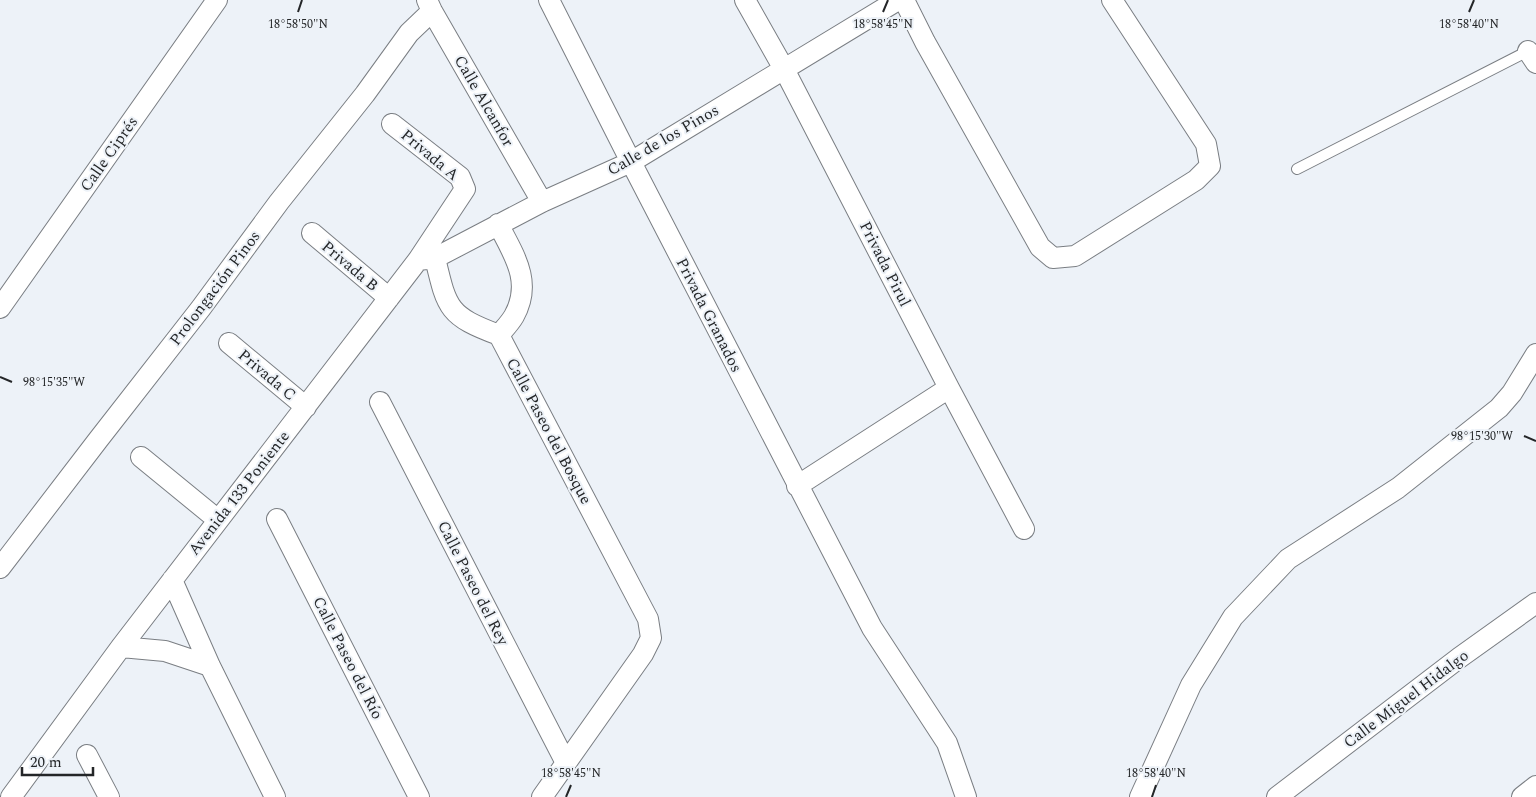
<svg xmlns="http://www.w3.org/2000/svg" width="1536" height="797" viewBox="0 0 1536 797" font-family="Spectral,serif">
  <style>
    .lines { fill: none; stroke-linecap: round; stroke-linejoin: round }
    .lane-casing { stroke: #7a7e83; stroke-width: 12 }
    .street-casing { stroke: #7a7e83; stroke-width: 22 }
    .lane { stroke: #fff; stroke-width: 10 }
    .street { stroke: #fff; stroke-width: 20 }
    .ticks { fill: none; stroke: #242628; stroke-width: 2 }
    .labels { text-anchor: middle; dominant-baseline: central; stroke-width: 4; stroke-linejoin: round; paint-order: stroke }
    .street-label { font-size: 16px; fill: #242628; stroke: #edf2f8 }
    .ticks-label { font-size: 12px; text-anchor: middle; fill: #242628; stroke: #edf2f8; stroke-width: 4; stroke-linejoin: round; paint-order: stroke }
  </style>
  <rect width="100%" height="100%" fill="#edf2f8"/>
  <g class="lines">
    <g class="lane-casing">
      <path id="lane" d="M1297 169 1530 50"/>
    </g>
    <g class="street-casing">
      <path id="street" d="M427 0 432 11 542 202
        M549 0 631 162 872 628 947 743 966 797
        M745 0 784 69 949 388 1024 529
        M904 0 925 42 1040 247 1053 258 1075 256 1196 180 1210 166 1206 144 1112 0
        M1528 51 1536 63
        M498 224C514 255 533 282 514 316 510 323 504 329 499 335
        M312 233 389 298
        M435 258C447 309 448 316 499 335
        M418 260 435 258 542 202 631 162 898 0
        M0 308 217 0
        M499 335 648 619 651 638 643 654 542 797
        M229 343 306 407
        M380 402 566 763
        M141 457 218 520
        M797 486 949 388
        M277 519 419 797
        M0 568 98 440 201 308 279 202 365 94 409 33 432 11
        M172 580 210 666 275 797
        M121 647 165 651 210 666
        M87 755 109 797
        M11 797 121 647 418 260 465 189 460 177 392 124
        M1140 797 1191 685 1233 617 1288 559 1398 488 1499 408 1512 393 1536 354
        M1277 797 1459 658 1536 603
        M1522 797 1536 786"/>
    </g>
    <use href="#lane" class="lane"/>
    <use href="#street" class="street"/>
  </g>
  <path class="ticks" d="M298 12 302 0M883 12 888 0M1469 12 1474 0M0 377 12 382M1524 436 1536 441M566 797 571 785M1152 797 1156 785"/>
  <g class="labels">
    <g class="street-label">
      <text transform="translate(484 101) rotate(60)">Calle Alcanfor</text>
      <text transform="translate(663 140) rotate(-30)">Calle de los Pinos</text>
      <text transform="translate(109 154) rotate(-55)">Calle Ciprés</text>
      <text transform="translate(430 155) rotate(40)">Privada A</text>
      <text transform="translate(885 264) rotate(63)">Privada Pirul</text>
      <text transform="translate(350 266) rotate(40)">Privada B</text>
      <text transform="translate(215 288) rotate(-53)">Prolongación Pinos</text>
      <text transform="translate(709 315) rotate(63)">Privada Granados</text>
      <text transform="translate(267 375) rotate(40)">Privada C</text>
      <text transform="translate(549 431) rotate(62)">Calle Paseo del Bosque</text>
      <text transform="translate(239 493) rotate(-52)">Avenida 133 Poniente</text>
      <text transform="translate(473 583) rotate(63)">Calle Paseo del Rey</text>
      <text transform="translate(348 658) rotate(63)">Calle Paseo del Río</text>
      <text transform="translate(1406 699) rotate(-37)">Calle Miguel Hidalgo</text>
    </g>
  </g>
  <g class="ticks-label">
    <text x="298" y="28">18°58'50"N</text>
    <text x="883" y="28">18°58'45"N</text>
    <text x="1469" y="28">18°58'40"N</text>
    <text x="54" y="386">98°15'35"W</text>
    <text x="1482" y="440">98°15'30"W</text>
    <text x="571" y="777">18°58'45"N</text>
    <text x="1156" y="777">18°58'40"N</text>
  </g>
  <path d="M22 767v8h71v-8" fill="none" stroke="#242628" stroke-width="2.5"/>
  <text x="30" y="767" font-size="15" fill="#242628" stroke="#edf2f8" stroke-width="4" paint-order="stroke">20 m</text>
</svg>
